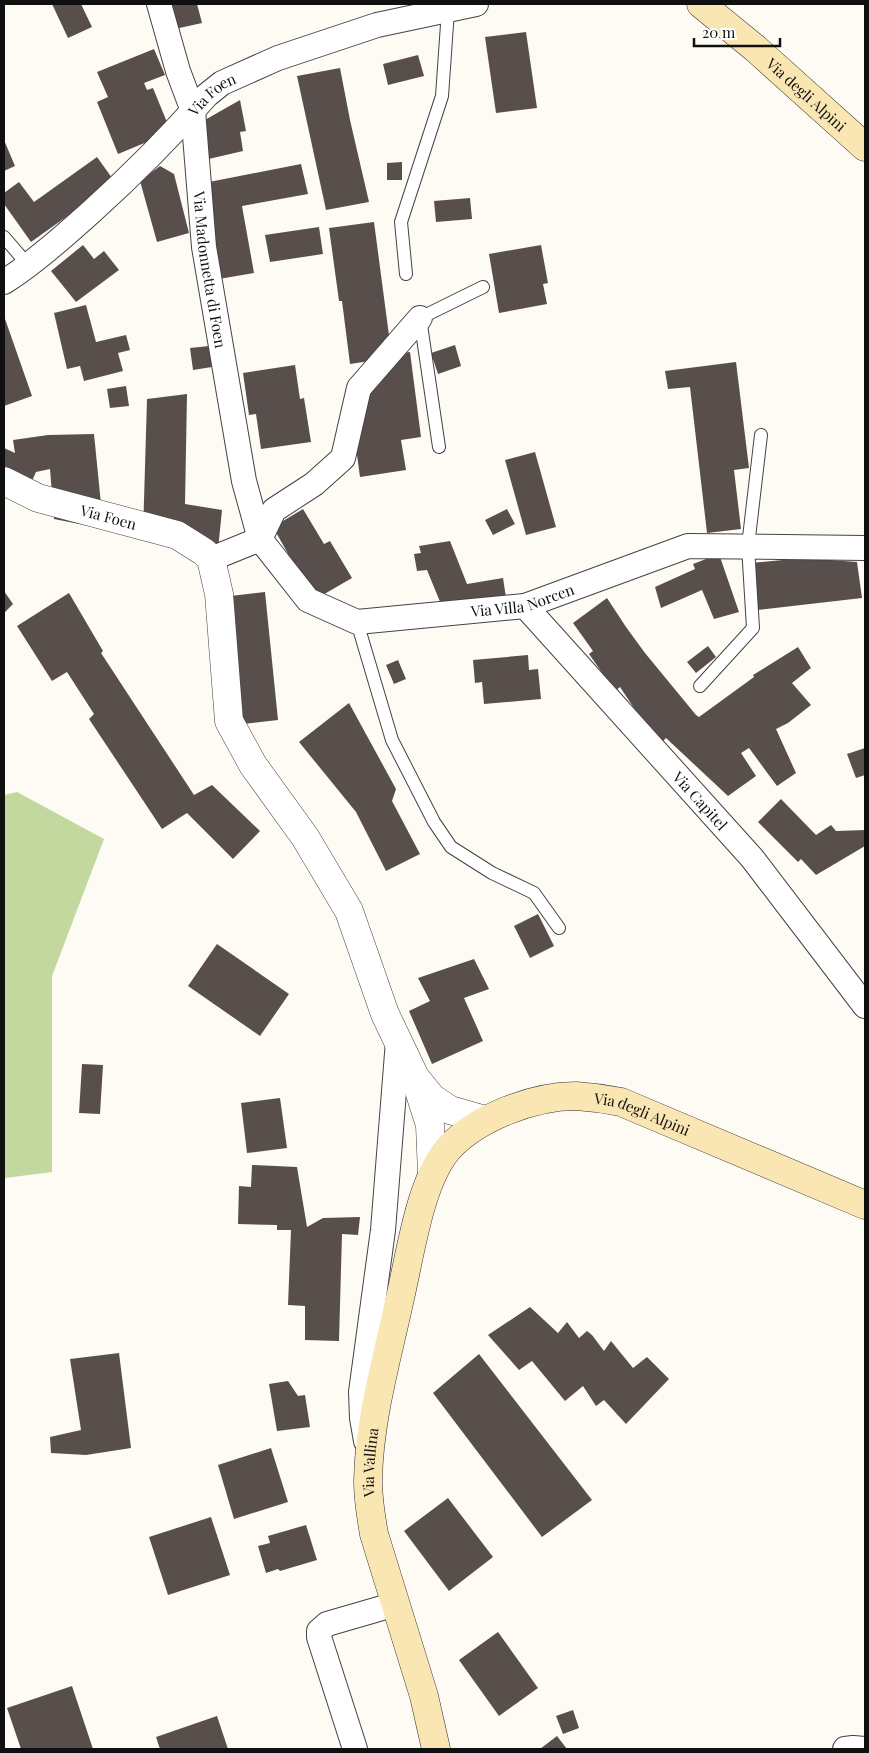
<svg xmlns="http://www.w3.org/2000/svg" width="869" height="1753" viewBox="0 0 869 1753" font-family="'Playfair Display',serif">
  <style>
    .forest { fill: #c2d89f }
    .building { fill: #584f4d }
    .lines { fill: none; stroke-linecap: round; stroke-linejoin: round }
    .service-casing { stroke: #434343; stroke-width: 14 }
    .minor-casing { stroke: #434343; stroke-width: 26 }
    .tertiary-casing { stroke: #434343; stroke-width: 29 }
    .secondary-casing { stroke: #323232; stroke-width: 29 }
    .service { stroke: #fff; stroke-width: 12 }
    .minor { stroke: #fff; stroke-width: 24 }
    .tertiary { stroke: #fff; stroke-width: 28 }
    .secondary { stroke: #fae6b3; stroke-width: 28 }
    .labels { text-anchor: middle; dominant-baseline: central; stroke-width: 5; stroke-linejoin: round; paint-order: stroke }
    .street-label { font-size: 15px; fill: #101010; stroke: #fff }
  </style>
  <rect width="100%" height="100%" fill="#fefbf4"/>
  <path class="forest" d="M17 792 104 839 52 976V1172L5 1178 4 1177V795Z"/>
  <path class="building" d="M52 4H81L92 27 68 38Z
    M158 4H197L202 23 175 29Z
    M526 32 537 108 496 113 485 37Z
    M154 49 165 75 144 83 147 90 153 88 171 132 118 154 97 102 108 97 97 72Z
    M418 55 424 76 388 85 383 64Z
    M340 68 350 120 369 202 326 210 297 76Z
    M240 100 246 131 240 132 243 151 200 161 196 125Z
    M4 140 15 166 4 171Z
    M97 157 115 182 31 242 4 204V193L19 182 34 202Z
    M402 162V180H387V163Z
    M301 164 308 194 242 206 254 273 219 279 204 183Z
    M160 166 174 174 189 233 157 242 140 181Z
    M470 198 472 219 436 222 434 201Z
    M374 222 390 343 377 360 350 364 342 301H339L329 228Z
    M319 227 323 254 270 262 265 235Z
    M83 245 94 259 104 251 119 270 76 302 51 271Z
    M541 245 548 283 543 284 547 304 499 313 489 254Z
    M86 305 96 342 126 335 130 350 118 353 123 371 84 381 80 366 67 369 54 313Z
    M4 316 32 396 4 406Z
    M455 345 461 366 438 374 431 353Z
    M209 346 212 367 193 370 190 348Z
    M410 352 421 437 401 440 406 470 360 477 355 440 371 392 396 354Z
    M736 362 749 468 734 470 741 529 707 533 690 387 668 389 665 371Z
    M295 365 300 399 304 398 311 442 261 449 256 414 249 415 243 373Z
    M126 386 129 406 110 408 107 389Z
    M187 394 185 504 222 510 218 550 143 534 147 399Z
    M94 434 101 504 110 530 54 519 50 469 36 472 24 499 4 490V448L15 453 13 440 48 435Z
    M535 452 556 527 526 535 505 460Z
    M303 509 324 544 330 541 352 578 314 600 273 527Z
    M507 509 515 524 493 535 485 520Z
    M450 541 467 584 503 578 507 604 445 614 427 570 417 571 414 554 421 553 419 546Z
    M719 554 739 612 714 619 702 590 661 608 655 587 695 569 693 564Z
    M803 558 857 562 862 598 757 610 751 563Z
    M4 591 13 604 4 613Z
    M265 592 278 720 236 725 222 597Z
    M69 593 103 651 101 653 194 795 212 785 260 831 233 859 187 813 162 829 89 719 94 714 67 672 52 681 17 626Z
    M607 598 626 627 645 653 696 715 699 717 754 677 753 675 798 647 811 668 792 683 811 705 788 723 776 729 796 773 777 786 749 748 741 753 756 776 728 796 666 738 663 741 634 708 620 687 615 691 589 654 593 651 573 623Z
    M708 646 716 657 696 673 687 662Z
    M528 655 529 670 538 669 541 699 484 704 482 682 475 683 473 660Z
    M398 660 406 679 394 684 386 665Z
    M349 703 396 789 392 801 420 854 386 871 356 812 299 742Z
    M865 748V775L856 778 847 754Z
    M781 799 816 835 831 825 836 831 865 830V846L816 875 801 859 798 862 758 822Z
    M538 914 554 946 530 958 514 926Z
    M217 944 289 994 260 1036 188 986Z
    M474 959 489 989 464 998 483 1041 432 1064 409 1011 430 1001 418 978Z
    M82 1064 103 1065 100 1114 79 1113Z
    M280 1098 287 1148 247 1153 241 1103Z
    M252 1165 297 1167 307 1227 323 1218 360 1217 358 1235 342 1234 339 1341 305 1340V1306L288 1305 291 1230H277V1225L238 1224 239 1186 251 1187Z
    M530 1307 558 1333 567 1322 579 1338 587 1331 592 1335 604 1351 611 1341 633 1368 647 1357 669 1379 626 1424 604 1400 596 1406 583 1386 565 1401 532 1361 519 1370 488 1335Z
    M119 1353 131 1448 86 1455 51 1453 50 1437 81 1430 70 1359Z
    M479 1354 592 1500 542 1537 433 1393Z
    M288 1381 298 1396 305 1395 310 1427 277 1431 269 1384Z
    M271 1448 288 1502 234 1519 218 1465Z
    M448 1498 493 1557 449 1591 404 1531Z
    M211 1517 230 1575 168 1595 149 1537Z
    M306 1525 317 1560 280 1571 278 1569 266 1573 258 1546 270 1543 268 1536Z
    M498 1632 538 1688 499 1716 459 1660Z
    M72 1686 93 1749H21L7 1708Z
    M573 1710 579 1728 563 1734 556 1716Z
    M217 1716 228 1749H160L156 1737Z
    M557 1736 567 1749H540Z"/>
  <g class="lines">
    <g class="service-casing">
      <path id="service" d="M4 237 28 265
        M406 274 401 222 442 96 448 10
        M439 447 420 318 483 287
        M357 622 392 740 434 822 451 847 492 873 534 893 559 928
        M700 686 753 628 748 546 761 435"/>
    </g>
    <g class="minor-casing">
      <g id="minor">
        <path id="s1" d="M159 4 178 71 193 111 204 247 244 481 260 539 308 600 357 622 525 606 688 546 865 548"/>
        <path id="s2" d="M4 282C35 262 63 237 91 212 131 176 171 136 207 95L222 83 278 58 377 25 476 4"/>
        <path d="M260 539 274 510 314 484 343 458 359 388 420 318"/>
        <path d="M211 559 260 539"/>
        <path id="s3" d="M525 606 752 858 865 1006"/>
        <path d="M366 1441 362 1418 361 1392 383 1230 398 1041"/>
        <path d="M355 1749 319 1637V1631L327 1624 396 1604"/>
        <path d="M845 1749 853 1748 865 1749"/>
      </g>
    </g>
    <g class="tertiary-casing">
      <g id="tertiary">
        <path id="s4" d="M4 481 38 498 177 535 204 552 211 559 219 594 229 721 253 765 305 837 349 911 385 1014 415 1077 432 1098 450 1110 485 1120"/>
        <path d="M417 1084 430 1125 432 1174"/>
      </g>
    </g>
    <g class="secondary-casing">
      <g id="secondary">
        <path id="s5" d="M701 4 756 49 865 147"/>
        <path id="s6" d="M436 1749 424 1696 374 1534C371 1517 368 1499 368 1481 369 1419 387 1359 400 1298 410 1256 420 1180 449 1148 478 1117 534 1096 576 1096 591 1097 606 1099 621 1102L865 1205"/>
      </g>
    </g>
    <use href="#service" class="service"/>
    <use href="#minor" class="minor"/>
    <use href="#tertiary" class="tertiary"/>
    <use href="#secondary" class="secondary"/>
  </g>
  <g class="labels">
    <g class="street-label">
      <text stroke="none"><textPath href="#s5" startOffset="139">Via degli Alpini</textPath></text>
      <text stroke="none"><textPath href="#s2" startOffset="281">Via Foen</textPath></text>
      <text stroke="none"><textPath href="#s1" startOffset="272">Via Madonnetta di Foen</textPath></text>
      <text stroke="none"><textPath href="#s4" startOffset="111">Via Foen</textPath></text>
      <text stroke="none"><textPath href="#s1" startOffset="845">Via Villa Norcen</textPath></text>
      <text stroke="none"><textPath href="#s3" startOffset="262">Via Capitel</textPath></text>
      <text stroke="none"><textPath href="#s6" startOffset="832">Via degli Alpini</textPath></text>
      <text stroke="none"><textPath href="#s6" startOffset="296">Via Vallina</textPath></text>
    </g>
  </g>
  <rect width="869" height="1753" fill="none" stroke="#101010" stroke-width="10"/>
  <path d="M694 38v8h86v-8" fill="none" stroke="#101010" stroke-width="2.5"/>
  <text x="702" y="38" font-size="15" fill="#101010" stroke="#ffffff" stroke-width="4" paint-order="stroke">20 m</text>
</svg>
